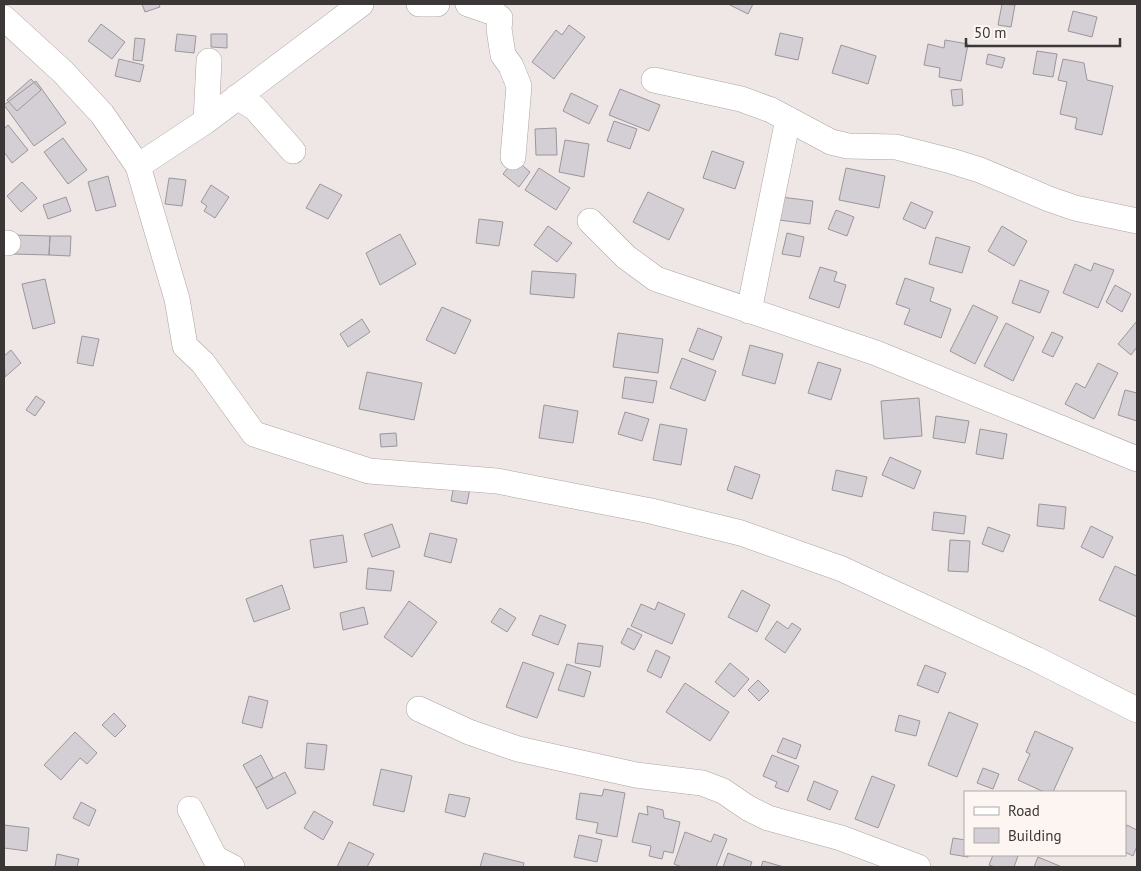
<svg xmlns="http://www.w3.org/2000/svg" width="1141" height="871" viewBox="0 0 1141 871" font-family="'PT Sans',sans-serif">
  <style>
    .building { fill: #d4cfd5; stroke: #9a969b }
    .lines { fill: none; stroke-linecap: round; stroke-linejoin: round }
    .street-casing { stroke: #aca4a2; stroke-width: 26 }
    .street { stroke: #fff; stroke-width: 25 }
  </style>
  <rect width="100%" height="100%" fill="#efe7e5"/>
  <path class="building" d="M142 4H159L160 7 145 12Z
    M728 4H753L748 14Z
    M1002 4 1015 5 1011 27 998 25Z
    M1073 11 1097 17 1092 37 1068 31Z
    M101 24 125 42 112 59 88 41Z
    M569 25 585 37 554 79 532 62 556 30 562 35Z
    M780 33 803 38 798 60 775 55Z
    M177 34 196 36 194 53 175 51Z
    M211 34H227V48L211 47Z
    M135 38 145 39 142 61 133 60Z
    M945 40 968 44 961 81 939 77 940 68 924 65 928 44 944 48Z
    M841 45 876 56 868 84 832 73Z
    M1037 51 1057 54 1053 77 1033 74Z
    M988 54 1005 58 1002 68 986 64Z
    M119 59 144 65 140 82 115 76Z
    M1063 59 1084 63 1087 80 1113 86 1102 135 1075 129 1077 118 1060 114 1067 82 1058 80Z
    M31 79 41 90 17 111 7 100Z
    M36 81 66 123 34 146 4 105Z
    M620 89 660 105 649 131 609 115Z
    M962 89 963 105 953 106 951 90Z
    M571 93 598 106 589 124 563 111Z
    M614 121 637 129 630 149 607 141Z
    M8 125 28 150 12 163 4 152V129Z
    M556 128 557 155H536L535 129Z
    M63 138 87 170 68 184 44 152Z
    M565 140 589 144 584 177 559 172Z
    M712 151 744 162 735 189 703 178Z
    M515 159 530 172 519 187 503 174Z
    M539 168 570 188 556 210 525 190Z
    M846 168 885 176 879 208 839 200Z
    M108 176 116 206 96 211 88 182Z
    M169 178 186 180 182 206 165 204Z
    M22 182 37 198 21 212 7 196Z
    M320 184 342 195 328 219 306 208Z
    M211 185 229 197 215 218 204 211 207 206 201 202Z
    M648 192 684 209 669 240 633 222Z
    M66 197 71 211 48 219 43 205Z
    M781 197 813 201 810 224 779 220Z
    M911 202 933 212 925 229 903 219Z
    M836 210 854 217 847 236 828 229Z
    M479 219 503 222 499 246 476 243Z
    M548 226 572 243 557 262 534 245Z
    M1002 226 1027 241 1014 266 988 251Z
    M787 233 804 237 800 257 782 254Z
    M400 234 416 264 380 285 366 253Z
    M13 235 50 236 49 255 13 254Z
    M50 236H71L70 256 49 255Z
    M936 237 970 247 962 273 929 264Z
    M1094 263 1114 270 1098 308 1063 293 1075 264 1091 271Z
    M820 267 837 272 834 281 846 285 839 308 809 298Z
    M532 271 576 274 574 298 530 294Z
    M905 278 934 288 930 301 951 309 941 338 904 324 910 309 896 304Z
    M45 279 55 323 33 329 22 284Z
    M1020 280 1049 291 1040 313 1012 303Z
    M1115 285 1131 294 1122 312 1106 302Z
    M973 305 998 317 975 364 950 351Z
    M442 307 471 320 455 354 426 340Z
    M362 319 370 332 348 347 340 334Z
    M1137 321V347L1131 355 1118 344Z
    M1006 323 1034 337 1013 381 984 366Z
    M698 328 722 337 713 360 689 351Z
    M1052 332 1063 337 1053 357 1042 352Z
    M618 333 663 339 658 373 613 367Z
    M82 336 99 339 93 366 77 363Z
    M750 345 783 354 775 384 742 375Z
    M11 350 21 363 5 377 4 356Z
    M682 358 716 371 705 401 670 388Z
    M818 362 841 369 831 400 808 393Z
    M1098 363 1118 373 1094 419 1065 404 1076 383 1085 388Z
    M367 372 422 383 414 420 359 409Z
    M625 377 657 381 653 403 622 398Z
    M1125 390 1137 393V421L1118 415Z
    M36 396 45 402 35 416 26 410Z
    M919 398 922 436 884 439 881 401Z
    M544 405 578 411 573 443 539 438Z
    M625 412 649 419 642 441 618 434Z
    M936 416 969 421 965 443 933 438Z
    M660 424 687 429 681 465 653 460Z
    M980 429 1007 434 1003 459 976 454Z
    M396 433 397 446 381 447 380 434Z
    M890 457 921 471 914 489 882 475Z
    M735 466 760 475 752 499 727 490Z
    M836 470 867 477 862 497 832 490Z
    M454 485 470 488 467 504 451 501Z
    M1039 504 1066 507 1064 529 1037 526Z
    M934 512 966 516 964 534 932 530Z
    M392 524 400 547 372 557 364 534Z
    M1091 526 1113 537 1103 558 1081 547Z
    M988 527 1010 535 1003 552 982 544Z
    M430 533 457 539 451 563 424 556Z
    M343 535 347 562 314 568 310 540Z
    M950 540 970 541 968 572 948 571Z
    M1115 566 1137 576V617L1099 600Z
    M368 568 394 571 391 591 366 589Z
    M282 585 290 609 254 622 246 599Z
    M742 590 770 605 757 632 728 617Z
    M409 601 437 622 412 657 384 637Z
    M658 602 685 614 672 644 631 626 641 604 655 610Z
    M364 607 368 624 343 630 340 613Z
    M500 608 516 618 507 632 491 622Z
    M540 615 566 625 558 645 532 635Z
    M777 621 788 629 792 623 801 629 785 653 765 639Z
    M628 628 642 635 634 650 621 643Z
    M578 643 603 646 600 667 575 663Z
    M656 650 670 657 661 678 647 671Z
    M523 662 554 673 537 718 506 707Z
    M730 663 749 679 734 697 715 682Z
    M567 664 591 672 584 697 558 690Z
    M925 665 946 673 938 693 917 685Z
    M758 680 769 691 759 701 748 690Z
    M685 683 729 712 710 741 666 712Z
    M249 696 268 701 262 728 242 723Z
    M949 712 978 724 957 777 928 765Z
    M114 713 126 726 115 737 102 725Z
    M899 715 920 721 916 736 895 731Z
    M1035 731 1073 748 1053 792H1044L1018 780 1030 754 1026 752Z
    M75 732 97 753 87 764 80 758 61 780 44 765Z
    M783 738 801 745 796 759 777 752Z
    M307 743 327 745 324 770 305 768Z
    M261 755 273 778 256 788 243 765Z
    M772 755 799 766 788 792 775 787 777 782 763 776Z
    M983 768 999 774 993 789 977 783Z
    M381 769 412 776 404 812 373 805Z
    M285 772 296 793 267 809 256 788Z
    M872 776 895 785 878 828 855 819Z
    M814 781 838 791 830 810 807 800Z
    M604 789 625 793 617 837 596 833 598 823 576 819 580 793 602 796Z
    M449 794 470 798 465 817 445 812Z
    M81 802 96 810 89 826 73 818Z
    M647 806 663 810 664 818 680 822 673 853 664 851 662 859 649 856 651 846 632 842 639 813 648 815Z
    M314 811 333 822 323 840 304 828Z
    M4 825 29 828 27 851 4 848Z
    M1127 825 1137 830V846L1133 856 1125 852V830Z
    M685 832 711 842 714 834 727 839 716 867H682L674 864Z
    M579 835 602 840 597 862 574 857Z
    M953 838 965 840V855H968V857L950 854Z
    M349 842 374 854 367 867H337Z
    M484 853 524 863 523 867H480Z
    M728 853 752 862 750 867H723Z
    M57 854 79 859 77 867H55Z
    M993 855H1015L1018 856 1014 867H995L989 865Z
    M1038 857 1062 867H1034Z
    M763 861 784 867H761Z"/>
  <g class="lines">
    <g class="street-casing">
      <path id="street" d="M419 4H437
        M468 4 494 13 500 18 499 29 503 55 511 66 519 86 513 157
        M4 18 63 72 102 114 138 166 177 299 185 346 203 363 254 434 369 471 497 481 651 511 741 533 842 569 1036 659 1137 710
        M654 80 741 99 771 110 831 142 848 146 896 147 951 161 980 170 1049 199 1075 208 1137 221
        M237 97 255 108 293 151
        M206 121 209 61
        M138 166 206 121 361 4
        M590 221 626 257 656 279 876 353 1137 459
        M4 243H8
        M749 311 788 119
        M419 709 469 732 518 749 636 775 702 783 723 791 748 808 768 818 841 838 918 867
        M190 809 215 858 232 867"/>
    </g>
    <use href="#street" class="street"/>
  </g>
  <rect width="1141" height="871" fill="none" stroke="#3a3736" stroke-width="10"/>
  <rect x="964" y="791" width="162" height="65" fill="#fcf5f2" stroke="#aea9a7"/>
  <rect x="974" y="807" width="25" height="8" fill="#ffffff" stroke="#aea9a7"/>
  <text x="1008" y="816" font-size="15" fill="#3a3736">Road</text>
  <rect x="974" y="828" width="25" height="15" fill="#d4cfd5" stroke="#aea9a7"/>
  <text x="1008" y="841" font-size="15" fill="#3a3736">Building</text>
  <path d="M966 38v8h154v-8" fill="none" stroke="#3a3736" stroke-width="2.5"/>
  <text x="974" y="38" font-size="15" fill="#3a3736" stroke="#fcf5f2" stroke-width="4" paint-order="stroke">50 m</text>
</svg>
